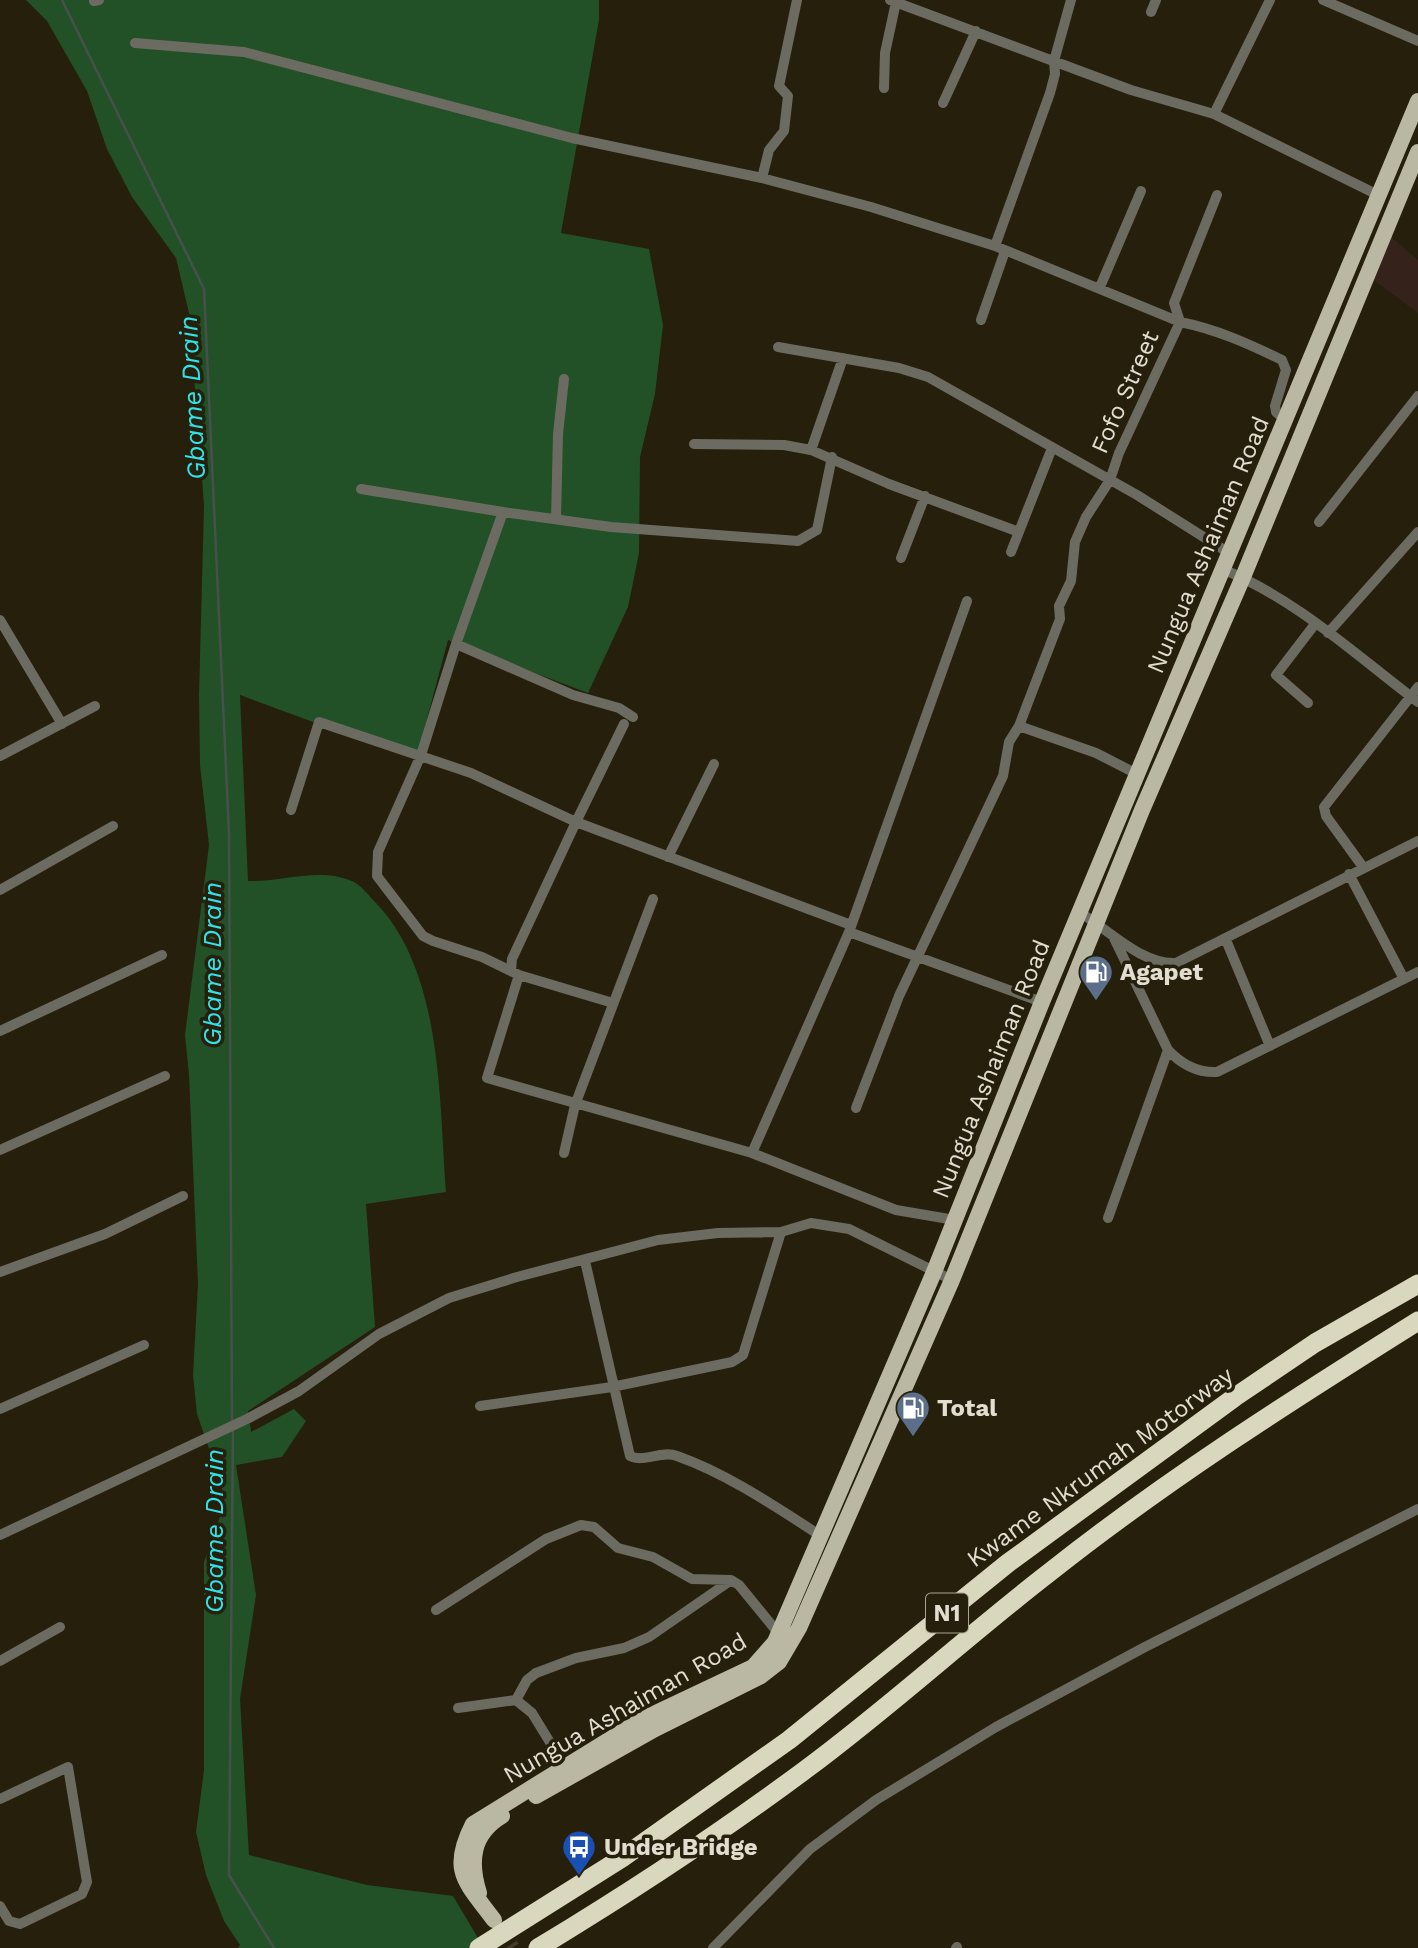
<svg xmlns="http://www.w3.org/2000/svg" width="1418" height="1948" viewBox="0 0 1418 1948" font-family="'Work Sans',sans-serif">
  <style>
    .medical { fill: #34221b }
    .green { fill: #225027 }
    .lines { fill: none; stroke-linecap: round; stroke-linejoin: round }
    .stream { stroke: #48504d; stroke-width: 2.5 }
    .primary-tunnel { stroke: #423c29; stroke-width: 16; stroke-dasharray: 16 8; stroke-linecap: butt }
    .minor { stroke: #6c6b61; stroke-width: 10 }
    .primary { stroke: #bab8a3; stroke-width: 16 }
    .motorway { stroke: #d9d7be; stroke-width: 19 }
    .labels { text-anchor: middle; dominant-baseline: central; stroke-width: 7; stroke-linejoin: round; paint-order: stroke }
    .shield { fill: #261f0b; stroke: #aaa496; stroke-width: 2 }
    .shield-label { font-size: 23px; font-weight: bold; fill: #e2ddd1 }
    .street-label { font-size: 24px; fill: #e2ddd1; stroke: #261f0b }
    .poi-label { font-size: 24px; font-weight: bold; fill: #e2ddd1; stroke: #261f0b; text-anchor: start }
    .water-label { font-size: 26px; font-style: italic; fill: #2fe4e9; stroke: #261f0b }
  </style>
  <rect width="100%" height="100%" fill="#261f0b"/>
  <path class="medical" d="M1389 235 1418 260V313L1372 279Z"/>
  <path class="green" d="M26 0H599V20L561 233 649 249 663 325 655 394 640 457 639 553 628 607 588 693 448 640 416 760 240 695 248 881C283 882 319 867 352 881 361 885 369 896 376 903 443 973 439 1101 446 1192L366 1204 375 1327 248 1411 251 1432 294 1409 306 1421 282 1457 236 1465 256 1595 240 1699 249 1855 367 1885 453 1896 481 1943 472 1948H238L240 1945 224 1921 206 1875 196 1832 204 1770V1562L220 1517 222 1486 197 1414 193 1375 198 1284 189 1075 185 1035 209 845 200 765 199 695 204 505 189 313 176 258 132 197 107 149 87 91 47 21Z"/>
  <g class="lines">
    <path class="stream" d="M62 0 204 289 229 834 232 1422
      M233 1429 229 1875 274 1948"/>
    <path class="primary-tunnel" d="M497 1925 512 1948"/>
    <path class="minor" d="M890 0 1131 90 1214 114 1374 193 1377 198
      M1323 0 1418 41
      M94 1 99 0
      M1151 12 1156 0
      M135 43 244 52 572 138 762 178 871 207 995 246 1180 322C1216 329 1249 344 1282 360L1286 370 1275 406 1276 412 1285 420
      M884 88 885 53 896 2
      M943 103 976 31
      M1214 114 1270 0
      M762 178 769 150 784 131 788 96 779 86 797 0
      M995 246 1050 93 1055 74 1054 61 1071 0
      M1100 287 1141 191
      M981 320 1005 251
      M778 347 899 368 928 377 1137 495 1229 553
      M694 444 784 445 811 450 889 484 1019 532
      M811 450 843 358
      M361 489 503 512
      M556 519 558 434 564 379
      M1319 522 1418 396
      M1011 552 1052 448
      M901 558 925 496
      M1222 569C1295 598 1357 656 1418 702
      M0 620 62 724
      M1328 633 1418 532
      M456 644 503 512 611 527 798 541 817 530 832 457
      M1308 703 1276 675 1315 624
      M624 724 576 822 851 925
      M1019 726 1096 753 1137 774
      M0 756 95 706
      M291 810 319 722 471 773 576 822 512 959 511 971
      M668 857 714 764
      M1363 867 1326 816 1324 807 1418 687
      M1349 874 1404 979
      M0 890 113 826
      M1079 912C1108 929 1141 965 1176 963L1418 841
      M849 932 1042 1002
      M1114 938 1168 1050C1182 1065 1197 1073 1217 1072L1418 972
      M1226 940 1270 1046
      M519 975 487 1078 752 1153
      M613 1003 519 975 482 957 433 941 423 936 377 876 378 852 421 755 456 644 573 695 619 708 633 717
      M0 1031 162 955
      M856 1108 899 996 1003 776 1009 742 1019 726 1060 619 1059 606 1071 581 1075 542 1086 517 1110 480 1119 453 1180 322 1174 303 1217 195
      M0 1150 165 1076
      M564 1153 575 1105 653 899
      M1108 1218 1168 1050
      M955 1220 896 1210 752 1153 849 932 967 601
      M585 1261 630 1456C644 1463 661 1450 677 1456 728 1474 776 1507 821 1536
      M0 1272 105 1234 183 1196
      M480 1406 612 1387 732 1362 743 1355 781 1232
      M0 1409 144 1345
      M0 1535 249 1418 299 1391 379 1334 449 1298 517 1277 658 1240 718 1233 781 1232 811 1223 849 1229 952 1280
      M436 1610 546 1539 581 1525 594 1527 618 1548 653 1557 692 1579 731 1580 739 1585 779 1634
      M0 1661 60 1627
      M516 1700 527 1680 536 1673 576 1658 624 1648 649 1637 730 1581
      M458 1708 516 1700 532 1713 567 1770
      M0 1799 68 1767 87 1882 82 1894 20 1924 9 1921 0 1906
      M713 1948 810 1849 876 1800 996 1727 1145 1647 1418 1509
      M956 1948 957 1947"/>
    <path class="primary" d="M536 1796 655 1729 761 1676 779 1662 799 1628 952 1280 1142 810 1243 577 1418 152
      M479 1893C469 1861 472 1834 502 1816
      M494 1920C465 1881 449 1871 473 1824L641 1720 753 1667 775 1642 934 1272 1042 1002 1418 101"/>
    <path class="motorway" d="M479 1948 622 1858 789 1740 1008 1563 1235 1397 1315 1343 1418 1284
      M538 1948C629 1893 719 1834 805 1770 889 1708 967 1636 1050 1572 1166 1480 1292 1400 1418 1321"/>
  </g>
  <defs>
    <g id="fuel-pin" transform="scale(1.75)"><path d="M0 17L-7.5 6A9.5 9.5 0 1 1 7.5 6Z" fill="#5c6f8a" stroke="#261f0b"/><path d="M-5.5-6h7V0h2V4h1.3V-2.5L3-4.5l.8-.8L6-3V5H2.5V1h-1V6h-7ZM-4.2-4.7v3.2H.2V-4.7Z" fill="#fff"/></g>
    <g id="bus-pin" transform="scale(1.75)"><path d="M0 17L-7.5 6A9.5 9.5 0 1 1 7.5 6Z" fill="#1a4fb4" stroke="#261f0b"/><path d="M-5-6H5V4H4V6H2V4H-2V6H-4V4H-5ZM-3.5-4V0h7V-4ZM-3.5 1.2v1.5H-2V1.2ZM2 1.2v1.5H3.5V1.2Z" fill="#fff"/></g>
  </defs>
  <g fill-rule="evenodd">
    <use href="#fuel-pin" x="1096" y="972"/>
    <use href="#fuel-pin" x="913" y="1408"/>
    <use href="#bus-pin" x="579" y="1847"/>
  </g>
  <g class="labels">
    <rect class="shield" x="926" y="1593.5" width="42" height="39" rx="5"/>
    <g class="shield-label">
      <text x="947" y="1613">N1</text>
    </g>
    <g class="street-label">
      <text transform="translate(1125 392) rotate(-66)">Fofo Street</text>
      <text transform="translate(1208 545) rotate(-67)">Nungua Ashaiman Road</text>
      <text transform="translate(991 1069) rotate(-68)">Nungua Ashaiman Road</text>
      <text transform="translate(1100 1467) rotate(-36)">Kwame Nkrumah Motorway</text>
      <text transform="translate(625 1708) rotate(-30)">Nungua Ashaiman Road</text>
    </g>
    <g class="poi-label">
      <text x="1120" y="972">Agapet</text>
      <text x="937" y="1408">Total</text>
      <text x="604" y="1847">Under Bridge</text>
    </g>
    <g class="water-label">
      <text transform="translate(192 398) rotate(-93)">Gbame Drain</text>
      <text transform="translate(212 964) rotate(-90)">Gbame Drain</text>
      <text transform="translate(214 1531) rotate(-90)">Gbame Drain</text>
    </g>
  </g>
</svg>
